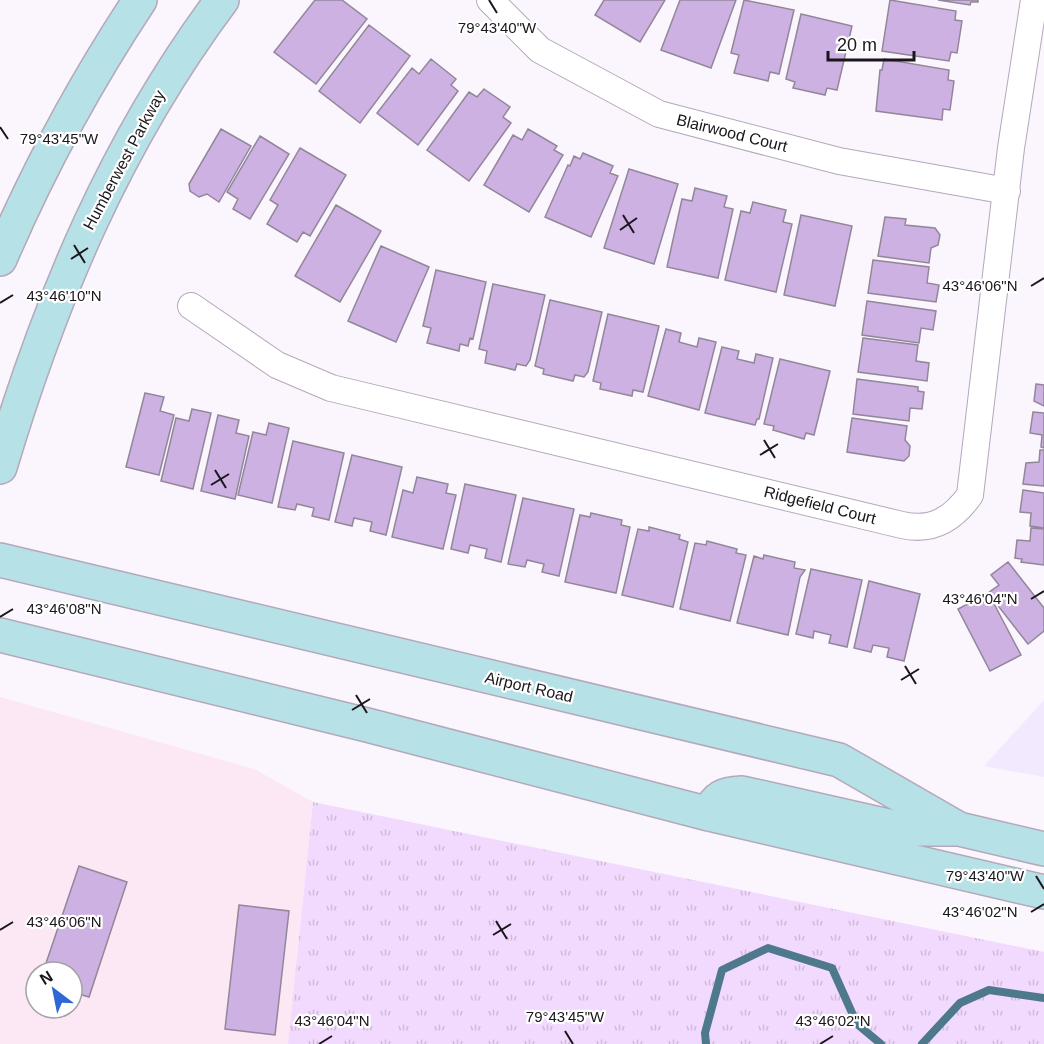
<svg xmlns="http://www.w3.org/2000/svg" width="1044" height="1044" viewBox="0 0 1044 1044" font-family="Helvetica,sans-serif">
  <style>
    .commercial { fill: #fce7f5; fill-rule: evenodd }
    .education { fill: #f2e9ff }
    .grass { fill: url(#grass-tufts) }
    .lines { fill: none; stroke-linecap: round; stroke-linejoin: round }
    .stream { stroke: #4e788c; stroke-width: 8 }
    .building { fill: #cdb1e2; stroke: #92879a; stroke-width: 1.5 }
    .minor-casing { stroke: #b4a8ba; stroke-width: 28 }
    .secondary-casing { stroke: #b4a8ba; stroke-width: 36 }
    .minor { stroke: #fff; stroke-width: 26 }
    .secondary { stroke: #b6e2e7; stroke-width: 33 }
    .ticks { fill: none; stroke: #1a161c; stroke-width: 2 }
    .labels { text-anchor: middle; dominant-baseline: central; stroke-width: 4.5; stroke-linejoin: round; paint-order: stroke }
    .street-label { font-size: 16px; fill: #1a161c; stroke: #fff }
    .ticks-label { font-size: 15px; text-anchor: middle; fill: #1a161c; stroke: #fff; stroke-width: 4.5; stroke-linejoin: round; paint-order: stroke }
  </style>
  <defs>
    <pattern id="grass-tufts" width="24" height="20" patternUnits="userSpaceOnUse" patternTransform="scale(1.5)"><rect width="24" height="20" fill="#f2dafe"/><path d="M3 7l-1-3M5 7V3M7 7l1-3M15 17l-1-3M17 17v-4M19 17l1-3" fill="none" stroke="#cfbad9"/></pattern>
  </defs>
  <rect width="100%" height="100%" fill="#fbf5fd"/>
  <path class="commercial" d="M0 697 254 769 313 802 288 1044H0ZM36 972H72V1008H36Z"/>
  <path class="education" d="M1044 700V777L984 766Z"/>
  <path class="grass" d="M313 802 1044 952V1044H288Z"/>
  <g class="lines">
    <path class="stream" d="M706 1044 705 1033 722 970 768 948 832 968 857 1024 881 1044
      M922 1044 960 1003 989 990 1044 998"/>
  </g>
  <path class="building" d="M315 0H342L367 19 316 84 274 52Z
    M604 0H665L640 42 595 15Z
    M680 0H736L711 68 661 50Z
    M744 0 794 10 779 74 770 72 768 81 734 73 739 55 731 53Z
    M890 0 956 11 955 20 962 21 957 53 951 52 949 61 882 51Z
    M938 0H978V2H971L970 5Z
    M801 14 852 26 837 90 827 88 825 95 793 88 795 82 786 79Z
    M369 25 410 56 360 123 319 91Z
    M431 59 456 79 451 85 458 91 418 145 377 113 412 68 419 74Z
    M884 59 949 70 948 80 954 81 950 110 943 109 942 120 876 111 880 70H882Z
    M484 89 510 107 503 117 511 123 469 181 427 150 469 92 477 97Z
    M221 129 251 146 219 202 207 194 199 197 190 191 189 184Z
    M528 129 557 146 554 150 563 155 529 212 484 185 513 135 522 140Z
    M260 136 289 154 250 219 233 209 238 199 227 192Z
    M300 148 346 175 310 236 303 232 297 242 267 224 278 205 270 200Z
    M583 153 613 166 610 173 618 176 591 237 545 217 568 165 570 166 574 156 580 159Z
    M629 169 678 184 654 264 604 248Z
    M695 188 727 196 724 207 733 209 718 278 667 267 682 199 692 201Z
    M753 202 786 210 783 222 792 224 776 292 725 280 741 211 750 213Z
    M336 205 381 231 340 302 295 276Z
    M801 215 852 226 835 306 784 295Z
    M885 217 906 219 905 225 935 228 940 235 938 245 931 248 929 263 878 256Z
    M381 246 429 267 396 342 348 321Z
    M873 260 929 267 927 283 939 285 936 302 868 293Z
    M436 270 486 282 473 339 470 338 468 346 460 344 459 351 427 343 431 328 423 326Z
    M493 284 545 295 530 360 526 366 517 364 515 370 485 363 487 351 479 349Z
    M550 300 602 312 588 372 584 377 575 375 573 381 543 374 544 369 535 366Z
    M867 301 936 311 933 330 921 328 919 343 862 335Z
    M608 314 659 326 643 392 633 390 632 396 600 389 601 383 593 381Z
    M666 329 681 333 679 342 697 347 699 338 716 342 699 410 648 396Z
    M863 338 918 345 916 361 929 363 927 381 858 372Z
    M722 347 739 351 737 359 754 363 756 354 773 358 759 419H757L755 425 705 413Z
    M780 359 830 371 814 435 806 433 804 439 773 430 774 426 764 424Z
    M857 379 918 387V391L924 392 922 409 910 408 909 421 853 414Z
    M1036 384 1044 385V406L1034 401Z
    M145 393 164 397 160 411 174 415 159 475 126 467Z
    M192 409 211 413 193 489 161 481 176 418 189 421Z
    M1033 412 1044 413V448L1041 447 1042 435 1030 433Z
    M218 415 239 420 236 433 249 436 235 499 201 491Z
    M852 418 907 426 905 440 910 446 909 456 904 461 847 452Z
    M269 423 289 428 272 503 238 495 253 432 266 435Z
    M293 441 344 453 329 520 312 516 314 508 297 504 295 510 278 507Z
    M1040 450H1044V486L1023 484 1026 463 1039 462Z
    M352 455 402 467 386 535 370 531 372 522 354 518 352 526 335 522Z
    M417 477 448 484 446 493 456 495 443 549 392 537 403 490 413 493Z
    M465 484 516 495 501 562 485 558 487 549 470 545 468 553 451 549Z
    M1023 490 1044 493V528L1030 526 1031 513 1020 512Z
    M523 498 574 509 559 576 542 572 544 564 527 560 525 567 508 564Z
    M591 513 622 520 621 525 630 527 616 593 565 582 580 515 590 517Z
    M649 527 680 535 679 539 688 542 673 607 622 595 638 529 649 531Z
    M1031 528 1044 529V565L1021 562 1022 559 1015 558 1017 540 1030 541Z
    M707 541 737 549 736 553 746 555 730 621 680 609 695 543 706 545Z
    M764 555 795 562 794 568 805 570 800 577 788 635 737 623 754 556 763 559Z
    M1008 562 1044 608V631L1028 644 988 593 999 585 991 575Z
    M811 569 862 580 847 647 829 643 831 635 814 631 813 638 796 634Z
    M869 581 920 594 904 661 887 657 889 648 873 645 871 652 854 648Z
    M991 598 1021 655 990 671 958 609 975 600 978 605Z
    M79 866 127 882 89 997 72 992V972H43Z
    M239 905 289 911 275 1035 225 1029Z"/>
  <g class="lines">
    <g class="minor-casing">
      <path id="minor" d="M490 0 540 50 659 114 839 161 1007 191
        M191 306 277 365 331 388 902 525C932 532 953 519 970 495L1011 148 1034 0"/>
    </g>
    <g class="secondary-casing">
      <path id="secondary" d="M0 259C39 168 85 83 140 0
        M0 467C51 297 116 142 222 0
        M0 560 839 760 959 829 1044 849
        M0 635 367 725 709 814 1044 892
        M709 814C716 796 724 794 742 793L902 829H957"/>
    </g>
    <use href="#minor" class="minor"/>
    <use href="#secondary" class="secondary"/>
  </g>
  <path class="ticks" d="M489 0 497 13M0 127 8 139M623 215 634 233M620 230 637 218M74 245 85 263M71 259 88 248M1031 286 1044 278M0 303 13 295M764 440 775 458M760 455 778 444M215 470 226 488M211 485 229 474M1031 599 1044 591M0 617 13 609M905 666 916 684M901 680 919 669M356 695 367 713M352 710 370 699M1036 876 1044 889M1031 912 1044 904M496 921 507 939M0 930 13 922M493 935 511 924M565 1031 573 1044M319 1044 332 1036M820 1044 833 1036"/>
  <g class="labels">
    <g class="street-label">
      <text transform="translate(732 133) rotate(14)">Blairwood Court</text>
      <text transform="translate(124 160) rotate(-62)">Humberwest Parkway</text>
      <text transform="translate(820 505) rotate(14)">Ridgefield Court</text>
      <text transform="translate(529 687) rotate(13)">Airport Road</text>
    </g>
  </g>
  <g class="ticks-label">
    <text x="497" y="33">79°43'40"W</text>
    <text x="59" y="144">79°43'45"W</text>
    <text x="980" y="291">43°46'06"N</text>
    <text x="64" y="301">43°46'10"N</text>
    <text x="980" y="604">43°46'04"N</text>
    <text x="64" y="614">43°46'08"N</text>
    <text x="985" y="881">79°43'40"W</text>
    <text x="980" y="917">43°46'02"N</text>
    <text x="64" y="927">43°46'06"N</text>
    <text x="565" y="1022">79°43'45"W</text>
    <text x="332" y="1026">43°46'04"N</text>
    <text x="833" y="1026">43°46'02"N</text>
  </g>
  <g transform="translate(54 990) rotate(328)"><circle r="28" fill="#ffffff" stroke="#a3a2a4" stroke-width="1.5"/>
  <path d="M0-4.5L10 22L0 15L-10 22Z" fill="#2f68d6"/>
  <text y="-9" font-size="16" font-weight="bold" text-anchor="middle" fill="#1a161c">N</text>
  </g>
  <path d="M828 51v9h86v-9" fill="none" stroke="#1a161c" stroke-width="3"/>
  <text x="837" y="51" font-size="18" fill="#1a161c" stroke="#ffffff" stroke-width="4.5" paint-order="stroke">20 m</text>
</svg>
